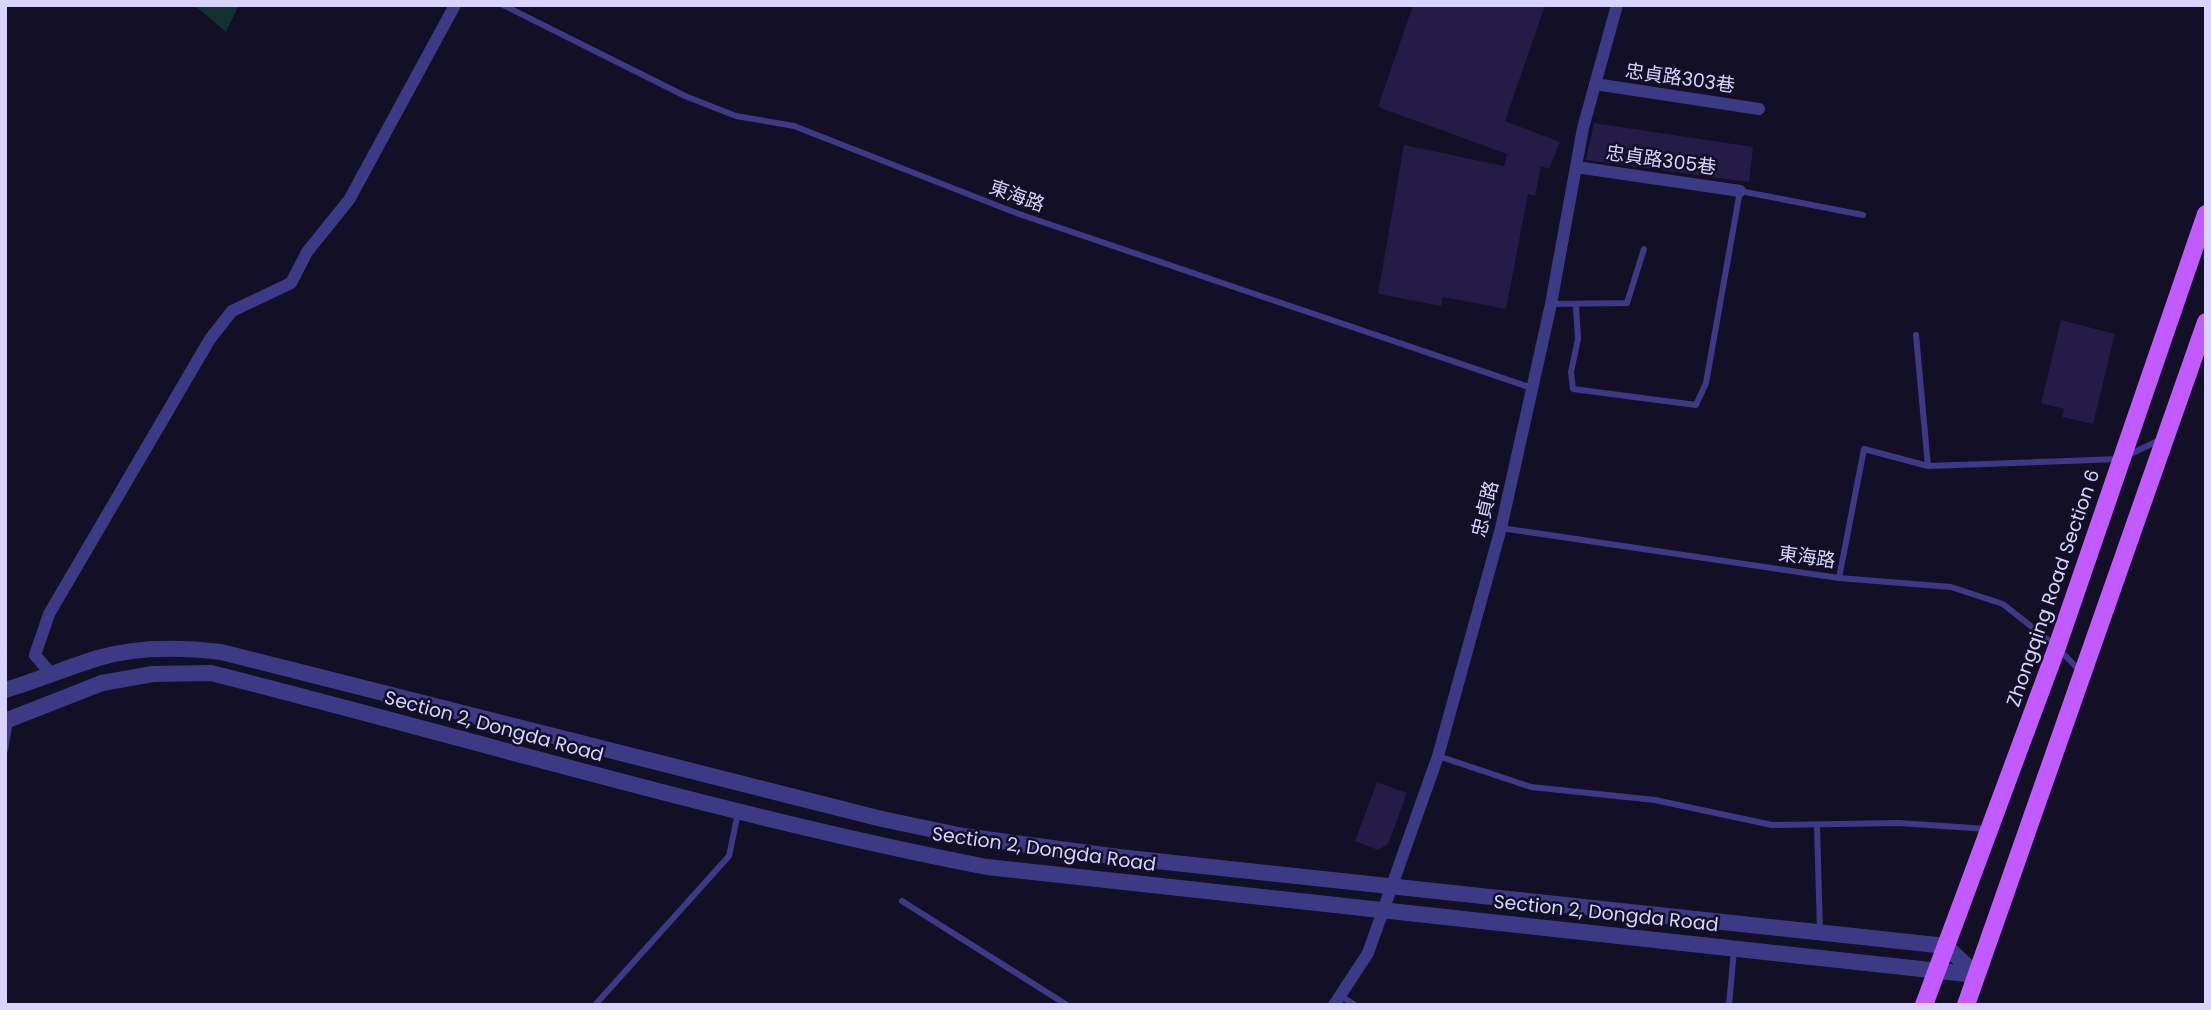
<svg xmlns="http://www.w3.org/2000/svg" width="2211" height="1010" viewBox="0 0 2211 1010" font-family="Poppins,'Noto Sans TC',sans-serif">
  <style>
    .green { fill: #12302f }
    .building { fill: #241b47 }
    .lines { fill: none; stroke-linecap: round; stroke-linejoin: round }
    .service { stroke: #3d3a85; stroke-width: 6 }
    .minor { stroke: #3d3a85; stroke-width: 12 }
    .tertiary { stroke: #3d3a85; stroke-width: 16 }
    .primary { stroke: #c25bff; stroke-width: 18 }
    .labels { text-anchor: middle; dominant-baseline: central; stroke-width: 5; stroke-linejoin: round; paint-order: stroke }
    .street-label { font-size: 19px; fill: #d9d4ff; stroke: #130f26 }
  </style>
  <rect width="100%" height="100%" fill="#130f26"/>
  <path class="green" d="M194 5H239L226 32Z"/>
  <path class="building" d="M1413 5H1545L1505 121 1560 142 1549 169 1541 166 1535 196 1528 194 1506 309 1443 297 1441 306 1378 294 1404 145 1504 166 1507 154 1378 107Z
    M1594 123 1753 147 1749 182 1586 160Z
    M2061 320 2115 334 2093 424 2062 417 2064 409 2041 403Z
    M1377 782 1407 793 1388 844 1378 850 1355 841Z"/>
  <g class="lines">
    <path class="service" d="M503 5 685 96 736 116 794 126 1019 214 1532 388
      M1551 304 1627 303 1644 249
      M1576 306 1578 339 1571 372 1573 389 1696 405 1706 383 1740 191 1863 215
      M1916 335 1928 466
      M1501 528 1839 578 1951 587 2003 604 2057 647 2080 671
      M1839 578 1864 449 1928 466 2120 459 2162 439
      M5 750 10 721
      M1438 756 1531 787 1655 800 1772 825 1899 823 1987 829
      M1817 826 1820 931
      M902 901 1067 1005
      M1341 996 1355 1005
      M595 1005 729 856 738 813
      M1729 1005 1734 950"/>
    <path class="minor" d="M1595 84 1759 109
      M1576 167 1740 191
      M52 675 35 655 49 614 210 339 232 311 291 283 307 252 349 200 455 5
      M1334 1005 1368 953 1438 756 1501 528 1551 304 1583 128 1617 5"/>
    <path class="tertiary" d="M5 690C36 681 66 668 98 658 138 646 180 647 221 652L882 819 963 836 1119 857 1946 946 1976 975
      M5 721 102 683 153 674 211 673C469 738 725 816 987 867L1976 975"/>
    <path class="primary" d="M1924 1005 2057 647 2206 214
      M1966 1005 2206 322"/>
  </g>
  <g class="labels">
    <g class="street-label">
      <text transform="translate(1680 78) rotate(8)">忠貞路303巷</text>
      <text transform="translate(1661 160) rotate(8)">忠貞路305巷</text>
      <text transform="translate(1017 196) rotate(20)">東海路</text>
      <text transform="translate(1485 509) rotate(-76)">忠貞路</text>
      <text transform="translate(1807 557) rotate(8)">東海路</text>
      <text transform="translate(2053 588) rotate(-71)">Zhongqing Road Section 6</text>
      <text transform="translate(494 726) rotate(15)">Section 2, Dongda Road</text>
      <text transform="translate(1044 849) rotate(8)">Section 2, Dongda Road</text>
      <text transform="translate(1606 913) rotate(6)">Section 2, Dongda Road</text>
    </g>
  </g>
  <rect width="2211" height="1010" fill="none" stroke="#d9d4ff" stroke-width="14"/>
</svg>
